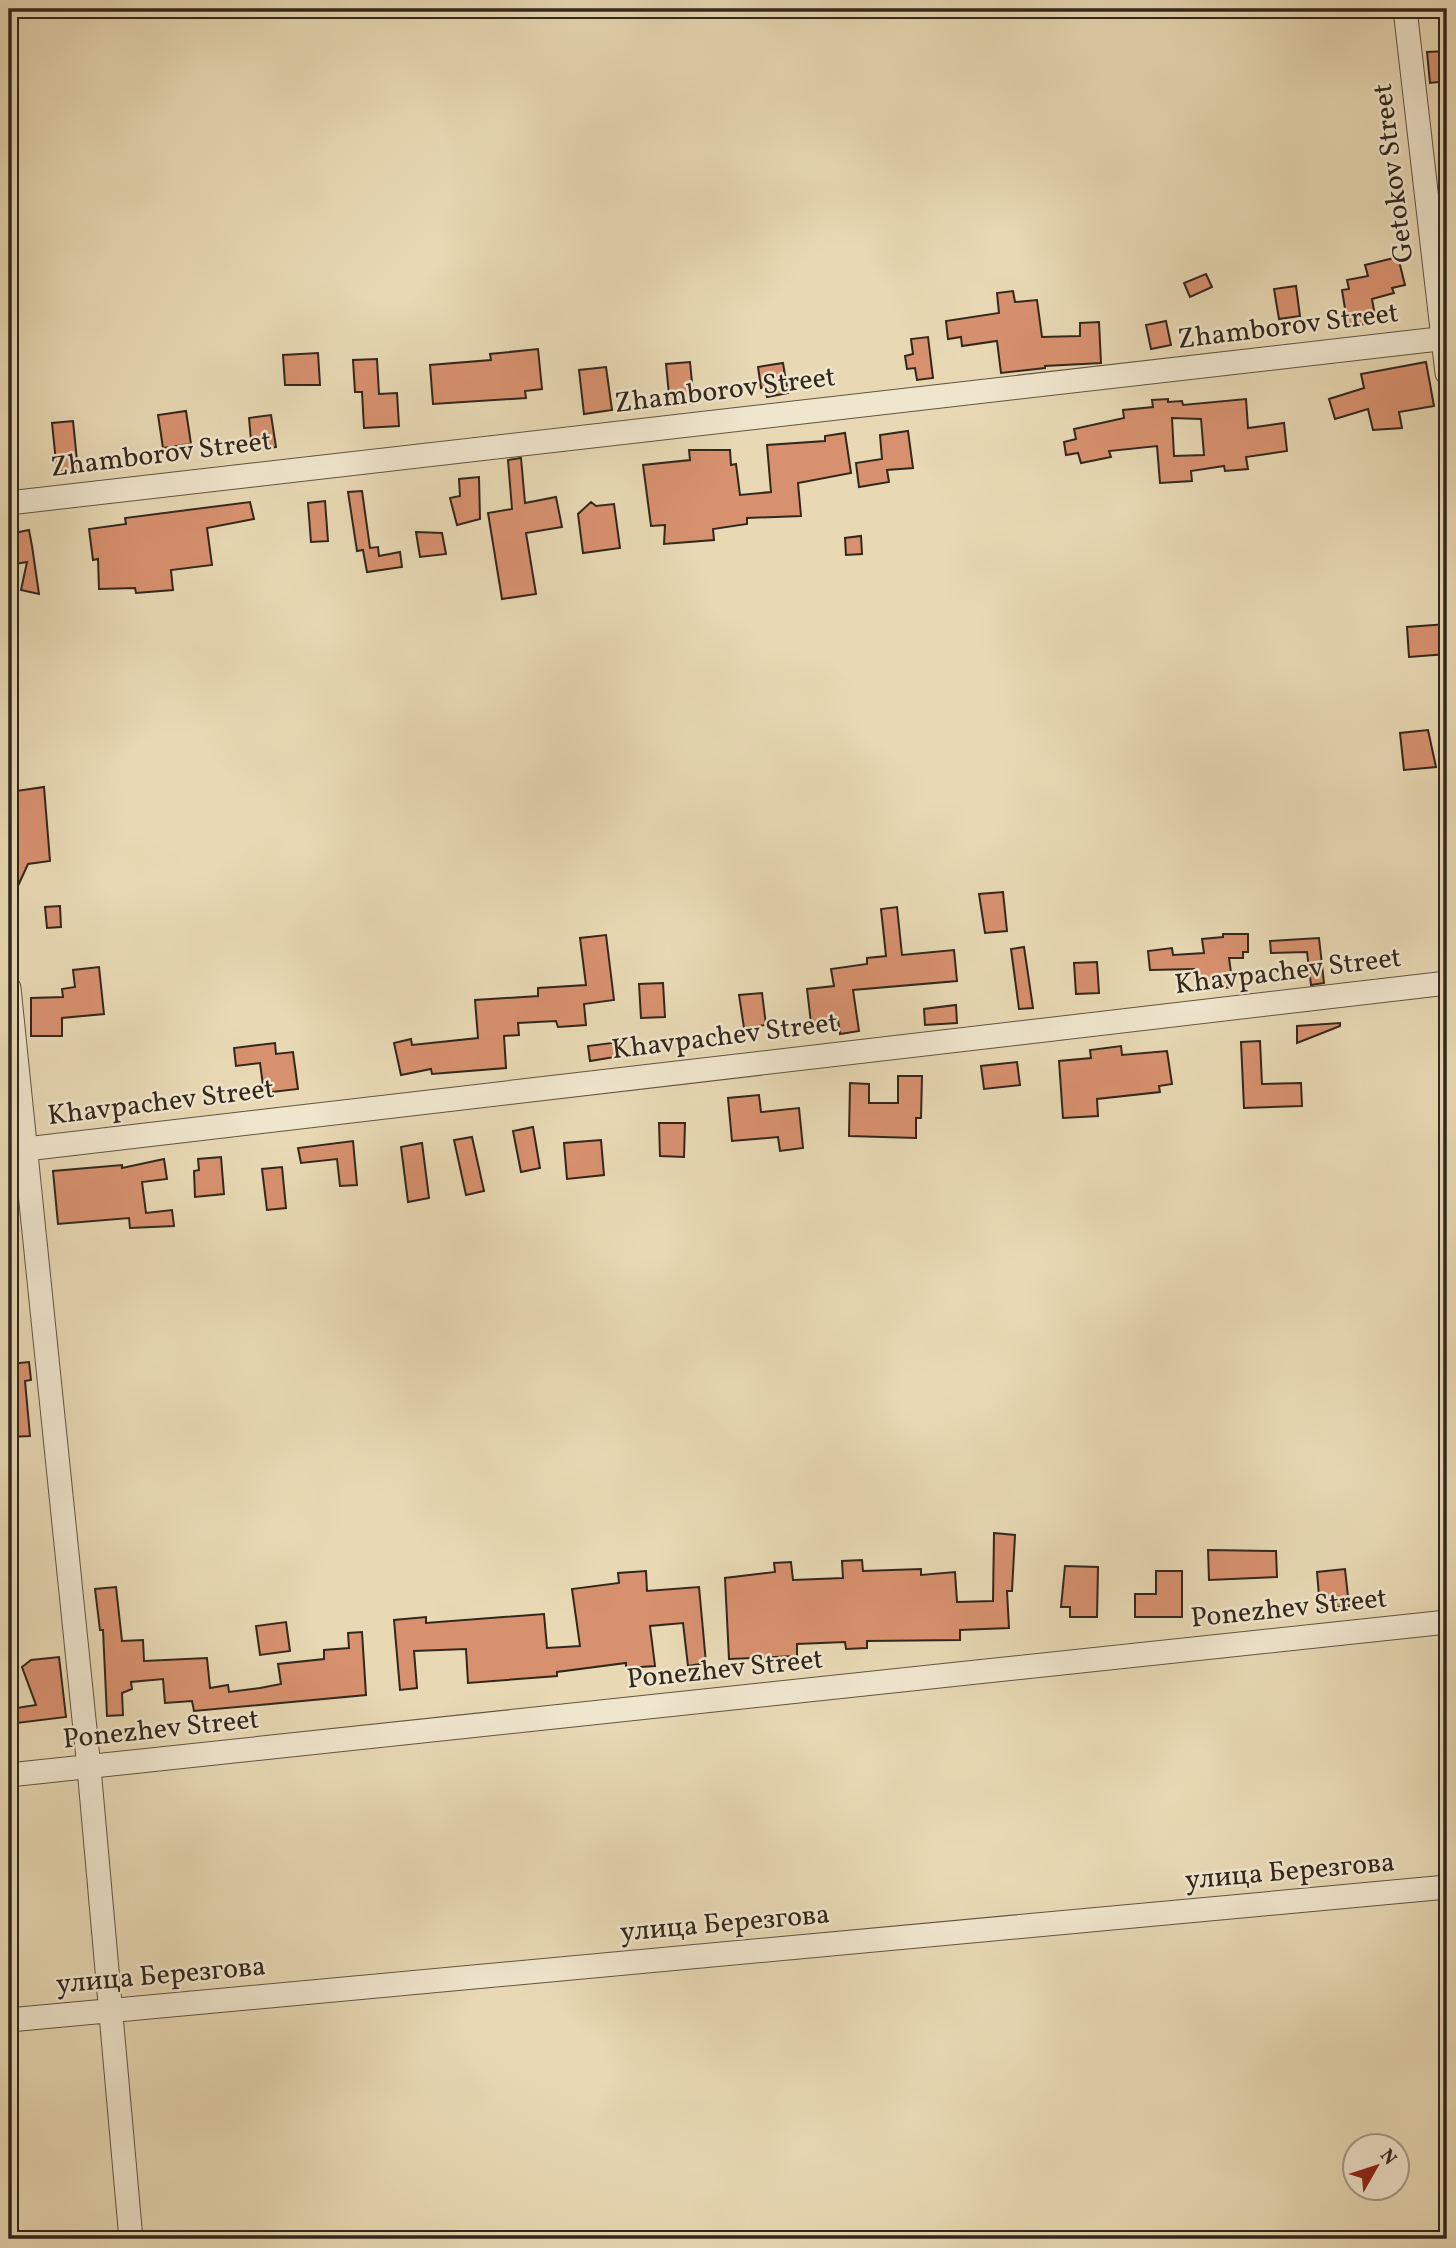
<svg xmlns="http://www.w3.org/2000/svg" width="1456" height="2248" viewBox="0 0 1456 2248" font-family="Vollkorn,serif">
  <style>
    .building { fill: #d8916f; stroke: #32271c; stroke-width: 2; fill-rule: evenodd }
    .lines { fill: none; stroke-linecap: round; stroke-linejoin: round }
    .street-casing { stroke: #605442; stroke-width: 25 }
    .street { stroke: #f0e6ce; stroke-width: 23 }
    .labels { text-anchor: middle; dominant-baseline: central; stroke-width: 5; stroke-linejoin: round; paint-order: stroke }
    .street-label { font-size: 28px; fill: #32271c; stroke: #f0e6ce }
  </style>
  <rect width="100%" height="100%" fill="#e8d9b4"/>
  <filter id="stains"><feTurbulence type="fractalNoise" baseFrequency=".00286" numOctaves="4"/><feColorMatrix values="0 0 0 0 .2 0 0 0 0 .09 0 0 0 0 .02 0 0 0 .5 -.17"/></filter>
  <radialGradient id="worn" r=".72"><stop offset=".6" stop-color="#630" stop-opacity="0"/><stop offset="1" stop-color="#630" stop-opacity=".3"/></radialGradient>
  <path class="building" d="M1447 51V81L1430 83 1427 52Z
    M1398 257 1405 285 1392 288 1394 293 1372 299 1376 322 1348 327 1342 290 1349 289 1347 280 1368 276 1365 265Z
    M1206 274 1212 287 1190 297 1184 283Z
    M1296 286 1300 316 1279 319 1274 289Z
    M1013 291 1015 302 1037 300 1042 337 1080 336V323L1099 322 1101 363 1045 366V368L1001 373 997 341 962 346 961 337 948 339 946 321 999 313 997 293Z
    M1166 321 1171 345 1151 349 1146 325Z
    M928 337 933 378 917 380 915 368 907 369 905 356 913 354 911 339Z
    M538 349 542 389 525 391 526 398 433 404 430 365 491 360 490 354Z
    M318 353 320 385H285L283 355Z
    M377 359 379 394 397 393 399 426 364 428 362 392H355L353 360Z
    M690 362 694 403 670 405 666 364Z
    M1426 362 1434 406 1399 412 1402 428 1373 430 1368 409 1335 419 1329 399 1364 388 1361 374Z
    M783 363 788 393 767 397 765 387 761 388 758 367Z
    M606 367 612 410 584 414 579 370Z
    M1168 399V402L1182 401 1183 405 1246 399 1248 428 1284 423 1287 451 1246 457 1248 469 1225 471 1224 466 1191 471 1192 481 1160 483 1157 446 1109 451 1111 457 1081 463 1078 453 1066 455 1064 442 1076 439 1074 429 1124 418 1123 410 1153 407 1152 400ZM1172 418 1201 419 1204 455 1174 456Z
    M186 411 191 444 163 448 158 415Z
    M271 415 276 447 252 451 249 418Z
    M73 421 78 470 57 472 52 423Z
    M908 431 913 468 887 470 889 482 859 487 856 463 882 459 880 435Z
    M845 433 851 473 798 483 801 516 747 518V524L713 529 714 540 664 544 665 525 651 526 643 465 690 460 689 450H730L731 465 736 464 740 495 771 492 767 445 825 441V436Z
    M521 458 525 503 556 497 562 527 526 533 536 594 502 599 488 513 512 509 508 460Z
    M479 477 480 519 457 525 450 498 460 496 459 479Z
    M362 491 370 548 378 547 379 556 400 552 402 567 367 572 363 550 357 551 348 492Z
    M325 501 328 541 311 542 308 503Z
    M250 502 254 519 207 528 212 565 171 570 173 590 136 593 135 588 99 589 98 559 93 560 89 529 126 524 125 518Z
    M591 502 596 506 614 504 620 548 583 553 578 514Z
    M29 530 32 546 39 594 21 590 27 562 9 565V534Z
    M416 532 442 533 446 554 420 557Z
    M861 536 862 554 846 555 845 538Z
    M1447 624V654L1409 657 1407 627Z
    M1428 730 1436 767 1404 770 1400 733Z
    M44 787 50 861 28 864 17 888 9 821V792Z
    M1003 892 1007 931 985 933 979 894Z
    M60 906 61 927 47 928 45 907Z
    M897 907 902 955 954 950 957 981 853 990 859 1031 840 1034 838 1020 811 1023 807 989 834 986 831 969 867 964V958L886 956 881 909Z
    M1223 934H1248V952H1243V958H1229L1233 987 1208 990 1207 981H1195L1194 969 1150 970 1148 951 1172 948 1173 955 1204 953 1202 939 1223 937Z
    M606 935 614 1000 584 1004 586 1025 558 1027 556 1021 518 1023 519 1035 504 1036 506 1068 432 1074 431 1069 401 1075 394 1043 411 1039 412 1045 478 1038 475 1000 538 996V988L586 985 580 938Z
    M1319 938 1324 983 1311 985 1307 952 1271 953 1270 941Z
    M1024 947 1033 1008 1019 1009 1011 949Z
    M1097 962 1099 993 1076 994 1074 963Z
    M99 967 104 1014 62 1018V1036H31V998L63 997 62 989 75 987 73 970Z
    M663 983 665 1017 641 1018 639 984Z
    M762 993 766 1025 744 1028 739 995Z
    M956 1005 957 1023 925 1025 924 1009Z
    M1340 1023V1026L1297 1043V1026Z
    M1260 1041 1262 1084 1301 1083 1302 1106 1244 1108 1241 1042Z
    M619 1042 621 1056 590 1061 588 1046Z
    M275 1043 276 1054 293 1052 298 1089 264 1093 260 1063 236 1066 234 1048Z
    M1121 1046 1122 1055 1167 1051 1172 1084 1159 1086 1160 1092 1097 1099 1098 1116 1063 1118 1059 1061 1091 1058 1090 1050Z
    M1017 1062 1020 1085 984 1089 981 1066Z
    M898 1076H922L921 1118H916V1138L849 1136 850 1083 869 1084V1103H898Z
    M759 1095 761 1112 799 1108 803 1148 780 1151 778 1137 732 1141 728 1098Z
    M659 1123H685L684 1157 660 1156Z
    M533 1127 540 1168 521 1172 513 1131Z
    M472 1137 484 1191 466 1195 454 1140Z
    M601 1140 604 1175 567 1179 564 1143Z
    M353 1141 357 1185 340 1186 337 1159 301 1163 298 1148Z
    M422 1143 429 1198 408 1202 401 1147Z
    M221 1157 224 1194 195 1197 194 1171 199 1170 198 1159Z
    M164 1159 167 1179 142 1182 146 1213 172 1210 174 1226 130 1228 129 1218 58 1224 53 1171 122 1165V1168Z
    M282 1167 286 1208 267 1210 262 1169Z
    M29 1362 31 1380 25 1381 30 1436 9 1437V1420H13L9 1364Z
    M994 1533 1015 1535 1012 1591H1007L1009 1628 960 1630V1640L867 1641V1648L846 1649 845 1642 797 1644V1656L729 1659 725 1578 775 1572 774 1563 791 1562 793 1580 843 1578 842 1561 862 1560 863 1571 921 1569V1575L955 1572 957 1602 993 1601Z
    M1208 1550 1276 1551 1277 1577 1209 1580Z
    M1065 1566 1098 1567 1097 1617H1070V1607H1061Z
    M1345 1569 1349 1606 1320 1608 1317 1572Z
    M646 1571 647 1591 699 1587 706 1663 688 1666 683 1623 650 1626 655 1666 626 1668V1663L557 1672V1676L468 1683 466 1649 414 1651 417 1688 400 1690 394 1620 426 1617V1623L544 1614 547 1648 580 1646 572 1589 619 1583 618 1573Z
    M1156 1571H1182V1617H1135V1594H1156Z
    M116 1587 122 1641 143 1640 144 1661 207 1658 210 1688 228 1685 229 1692 260 1688 281 1684 278 1664 324 1659V1650L349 1648 348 1633 362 1632 366 1695 194 1711 192 1701 165 1703 163 1679 131 1682 132 1689 122 1693 123 1715 107 1716 103 1630H100L95 1589Z
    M286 1622 290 1651 260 1655 256 1626Z
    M59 1657 66 1717 17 1723 16 1708 36 1705 22 1667 31 1660Z"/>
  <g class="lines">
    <g class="street-casing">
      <path id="street" d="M1405 9 1447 373
        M9 503 1447 338
        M9 988 89 1768 131 2239
        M9 1151 1447 983
        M9 1775 1447 1622
        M9 2020 1447 1887"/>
    </g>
    <use href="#street" class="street"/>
  </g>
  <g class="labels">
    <g class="street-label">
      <text transform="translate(1394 173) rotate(-97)">Getokov Street</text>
      <text transform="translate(1288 327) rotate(-7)">Zhamborov Street</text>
      <text transform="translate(725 391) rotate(-7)">Zhamborov Street</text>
      <text transform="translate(161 455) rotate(-7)">Zhamborov Street</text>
      <text transform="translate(1288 972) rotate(-7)">Khavpachev Street</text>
      <text transform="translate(725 1037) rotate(-7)">Khavpachev Street</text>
      <text transform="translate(161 1103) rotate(-7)">Khavpachev Street</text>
      <text transform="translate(1289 1609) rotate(-6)">Ponezhev Street</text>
      <text transform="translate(725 1670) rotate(-6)">Ponezhev Street</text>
      <text transform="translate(161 1730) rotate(-6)">Ponezhev Street</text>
      <text transform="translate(1290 1872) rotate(-5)">улица Березгова</text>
      <text transform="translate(725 1924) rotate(-5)">улица Березгова</text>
      <text transform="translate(161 1976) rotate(-5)">улица Березгова</text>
    </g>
  </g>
  <rect width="1456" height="2248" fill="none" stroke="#e8d9b4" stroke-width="35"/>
  <rect x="10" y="10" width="1435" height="2227" fill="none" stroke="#32271c" stroke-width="3.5"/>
  <rect x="18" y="18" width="1421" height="2213" fill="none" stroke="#32271c" stroke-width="2"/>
  <g transform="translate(1376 2167) rotate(51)"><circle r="33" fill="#f0e6ce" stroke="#a49a87" stroke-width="2"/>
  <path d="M0-5L12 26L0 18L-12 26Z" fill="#8f2418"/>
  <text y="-10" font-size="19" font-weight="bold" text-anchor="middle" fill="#32271c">N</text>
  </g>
  <rect width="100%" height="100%" filter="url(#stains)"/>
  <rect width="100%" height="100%" fill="url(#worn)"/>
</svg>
